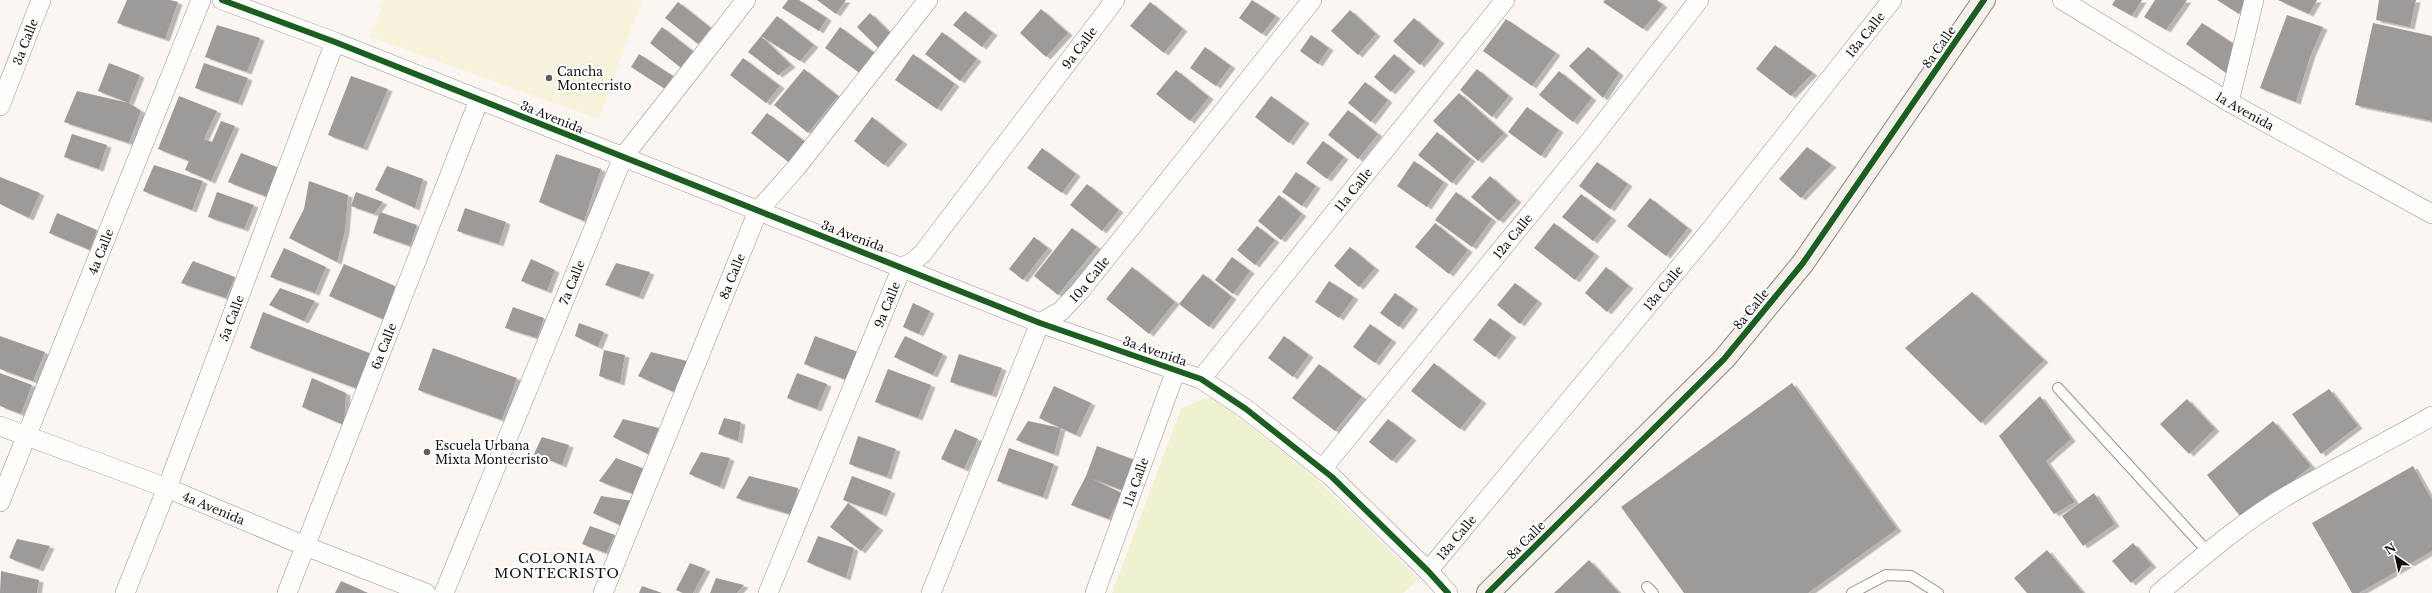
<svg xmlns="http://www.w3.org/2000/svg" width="2432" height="593" viewBox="0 0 2432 593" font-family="'Libre Baskerville',serif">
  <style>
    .green { fill: #f0f1d0 }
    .pitch { fill: #f7f3da }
    .building { fill: #9e9a98; filter: url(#shadow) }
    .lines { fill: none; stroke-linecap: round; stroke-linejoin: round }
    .lane-casing { stroke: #959291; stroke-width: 12 }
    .street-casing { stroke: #959291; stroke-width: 20 }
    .secondary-casing { stroke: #8b8987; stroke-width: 24 }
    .lane { stroke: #fefefd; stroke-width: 10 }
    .street { stroke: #fefefd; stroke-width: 19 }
    .secondary { stroke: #f5efea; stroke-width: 22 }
    .cycleway-casing { stroke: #fff; stroke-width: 8 }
    .cycleway { stroke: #1b5e20; stroke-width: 6 }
    .poi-dot { fill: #615f5e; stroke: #fff; stroke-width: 1.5 }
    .labels { text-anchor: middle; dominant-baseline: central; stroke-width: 4; stroke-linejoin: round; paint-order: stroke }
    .street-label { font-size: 12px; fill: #0e0e0e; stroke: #fff }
    .poi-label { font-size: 12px; fill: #0e0e0e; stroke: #fff; text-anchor: start }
    .neighbourhood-label { font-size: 13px; letter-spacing: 1px; fill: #0e0e0e; stroke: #fff }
  </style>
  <defs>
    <filter id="shadow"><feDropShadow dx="4.5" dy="2.5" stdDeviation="0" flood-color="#0004"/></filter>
  </defs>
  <rect width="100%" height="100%" fill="#fbf6f2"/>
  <path class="green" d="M1214 397 1314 477 1419 579 1403 593H1112L1181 409 1198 401Z"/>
  <path class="pitch" d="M384 0H642L599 119 370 37Z"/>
  <path class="building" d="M127 0H170L178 2 165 39 117 23Z
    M788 0H799L827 18 819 31 782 8Z
    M817 0H846L836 14Z
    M1252 0 1276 16 1262 34 1239 18Z
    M1605 0H1657L1663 5 1643 29 1603 2Z
    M2115 0H2142L2132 16 2112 5Z
    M2155 0H2187L2166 30 2144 17Z
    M2217 0H2245L2239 14Z
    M2278 0H2317L2309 14Z
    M2379 0H2416L2410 27 2376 20Z
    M678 2 711 28 698 44 665 18Z
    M1150 2 1183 29 1164 53 1130 26Z
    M1041 9 1068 33 1046 57 1020 33Z
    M1350 10 1376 34 1358 55 1331 31Z
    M965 11 993 33 982 47 953 25Z
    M870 13 891 34 878 48 857 27Z
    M2287 15 2323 27 2311 54 2296 102 2260 88Z
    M777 16 814 45 800 61 761 36Z
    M1414 18 1440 41 1420 65 1393 41Z
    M1506 19 1556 53 1532 86 1483 51Z
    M2202 23 2237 46 2230 76 2186 44Z
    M2373 23 2432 36V121L2355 105Z
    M217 25 260 38 247 72 205 57Z
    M662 27 694 52 681 68 650 43Z
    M840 27 876 54 861 74 825 48Z
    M942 32 977 59 960 81 925 54Z
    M1311 35 1329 48 1318 64 1300 51Z
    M761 36 791 65 778 75 748 52Z
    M1775 45 1813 73 1791 96 1756 69Z
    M1205 47 1231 66 1216 86 1190 68Z
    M1588 47 1619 73 1603 98 1569 66Z
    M639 54 673 76 665 89 631 67Z
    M913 54 955 84 937 109 895 80Z
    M1394 54 1411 69 1391 92 1374 77Z
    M743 58 780 86 766 103 730 75Z
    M109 63 140 75 129 103 141 111 129 143 64 122 77 91 129 103 98 91Z
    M204 63 248 78 238 103 195 88Z
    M804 69 838 96 808 133 774 105Z
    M1477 69 1509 96 1492 117 1460 90Z
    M1176 70 1209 97 1190 121 1156 94Z
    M1559 71 1592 98 1573 122 1539 95Z
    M351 76 388 89 363 148 328 135Z
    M1365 82 1388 100 1371 122 1348 103Z
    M1459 93 1504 133 1478 161 1433 121Z
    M179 96 217 111 204 139 212 142 221 121 235 126 211 181 185 170 189 161 158 149Z
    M1271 96 1305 121 1289 143 1255 117Z
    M1527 107 1559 130 1541 156 1508 132Z
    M1348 110 1378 134 1358 159 1328 135Z
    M767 113 807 143 791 164 751 133Z
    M872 117 903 142 884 165 854 141Z
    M1437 132 1471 159 1452 183 1418 155Z
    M72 134 107 145 99 169 64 157Z
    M1323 141 1344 157 1327 179 1306 163Z
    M1807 147 1832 165 1801 198 1779 179Z
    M1042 148 1076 174 1062 193 1027 168Z
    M241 153 282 169 270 198 228 182Z
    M556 154 601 169 584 221 539 202Z
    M1414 161 1444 182 1427 207 1397 186Z
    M1597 162 1628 184 1610 209 1579 186Z
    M154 165 203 181 192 210 143 191Z
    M387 166 423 179 415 208 375 190Z
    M1296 172 1316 186 1302 206 1282 192Z
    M1490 176 1517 200 1499 221 1471 197Z
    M0 177 40 193 29 218 0 204Z
    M309 181 348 195 345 231 337 262 289 238 304 209Z
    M1087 184 1119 210 1102 231 1070 205Z
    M217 192 254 205 244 229 208 217Z
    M356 192 383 202 374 214 351 206Z
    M1456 192 1492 219 1472 247 1435 220Z
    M1581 194 1612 218 1593 241 1562 217Z
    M1279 195 1302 214 1281 240 1258 221Z
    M1650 198 1688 228 1666 256 1627 226Z
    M465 208 506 222 499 244 457 231Z
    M380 212 417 225 410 246 373 233Z
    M57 213 97 230 90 250 49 233Z
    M1435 223 1468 250 1449 274 1415 247Z
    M1554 223 1595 254 1575 280 1534 248Z
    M1257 226 1275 240 1255 265 1237 250Z
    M1072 228 1097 247 1058 295 1034 276Z
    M1034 237 1048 248 1023 280 1009 269Z
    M1350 247 1375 268 1359 287 1334 266Z
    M284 248 326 267 315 293 270 277Z
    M1232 257 1250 271 1233 294 1215 280Z
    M531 259 555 270 547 291 521 281Z
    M193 261 235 277 226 298 181 283Z
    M616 263 650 272 639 297 605 285Z
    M344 264 395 286 385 320 329 296Z
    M1132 267 1175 302 1149 334 1106 299Z
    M1606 267 1629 286 1607 312 1585 293Z
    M1203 274 1232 297 1209 327 1179 304Z
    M1329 281 1354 297 1339 318 1315 302Z
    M1515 283 1538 301 1520 324 1497 305Z
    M280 288 315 301 304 321 269 305Z
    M1972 292 2044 360 1981 423 1905 348Z
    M1395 293 1414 307 1399 327 1380 313Z
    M913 303 930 311 919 334 903 327Z
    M513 307 544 318 537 338 505 328Z
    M263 312 372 354 358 389 250 348Z
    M1490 318 1512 335 1495 357 1473 340Z
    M579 323 604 332 598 347 575 336Z
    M1370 324 1392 340 1375 363 1353 347Z
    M0 336 45 352 33 381 0 369Z
    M815 336 858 352 847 380 804 364Z
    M905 336 943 354 933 375 894 357Z
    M1284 336 1309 355 1293 377 1268 358Z
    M433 348 517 378 502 420 418 390Z
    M604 350 625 355 620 383 599 376Z
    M651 352 687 361 674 392 638 376Z
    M959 354 1002 368 992 395 950 382Z
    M1434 363 1482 401 1460 429 1411 391Z
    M1319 364 1362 397 1335 431 1292 398Z
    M888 369 931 385 918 418 875 402Z
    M0 373 32 385 21 414 0 406Z
    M797 373 827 384 817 409 787 398Z
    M312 378 346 393 344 425 302 407Z
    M1792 383 1897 529 1808 593H1684L1621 507Z
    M1054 386 1091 403 1076 435 1039 418Z
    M2329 389 2358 426 2321 454 2292 414Z
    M2040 396 2071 439 2046 461 2075 502 2054 514 1999 436Z
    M2187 399 2215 429 2189 454 2160 424Z
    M724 418 741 422 738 441 718 434Z
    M623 419 659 428 648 454 613 437Z
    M1388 419 1412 438 1392 461 1369 442Z
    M1028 421 1061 428 1054 454 1016 440Z
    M2273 421 2311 466 2244 521 2207 475Z
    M955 429 978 439 964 469 941 459Z
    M858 436 896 449 887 477 849 464Z
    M542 437 569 445 562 465 534 454Z
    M1097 446 1135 460 1124 491 1090 478 1122 493 1109 519 1071 505 1086 476Z
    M1009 448 1054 464 1043 497 997 481Z
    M701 452 730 458 720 487 689 474Z
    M616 458 645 469 636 495 599 481Z
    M2413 466 2432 500V551L2359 593H2352L2312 523Z
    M749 476 798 488 793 515 736 498Z
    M852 476 891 491 882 514 843 500Z
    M2094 493 2115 524 2083 546 2062 516Z
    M601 496 633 501 622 526 593 513Z
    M848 503 879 528 861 551 830 527Z
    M590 526 615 535 606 553 582 544Z
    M818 536 854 548 846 578 807 562Z
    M17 539 50 546 39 569 9 558Z
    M2133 543 2152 565 2131 583 2112 561Z
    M2047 550 2083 593H2027L2014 578Z
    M1589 560 1619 593H1554Z
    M690 563 706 569 693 593H683L676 590Z
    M1 571 39 580 37 593H0Z
    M716 578 744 585 737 593H710Z
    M341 581 368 593H335Z
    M642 586 662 593H639Z"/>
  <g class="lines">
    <g class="lane-casing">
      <path id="lane" d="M2058 388 2208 552
        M1647 587 1653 593
        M1852 593 1886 575 1911 576 1938 593"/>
    </g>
    <g class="street-casing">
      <g id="street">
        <path d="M222 0 335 42 1040 323 1201 379 1246 409 1332 477 1428 571 1448 593"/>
        <path id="s1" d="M2062 0 2229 102 2432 214"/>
        <path d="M2229 102 2254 0"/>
        <path id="s2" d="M0 106 41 0"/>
        <path id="s3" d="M1201 379 1505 0"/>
        <path id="s4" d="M0 426 167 488 305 546 426 593"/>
        <path id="s5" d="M1322 469 1589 142 1699 0"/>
        <path id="s6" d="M0 502 201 0"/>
        <path id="s7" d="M1428 571 1708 233 1892 0"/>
        <path id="s8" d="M125 593 167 488 335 42"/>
        <path id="s9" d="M287 593 479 100"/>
        <path id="s10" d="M444 593 623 157 746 0"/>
        <path id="s11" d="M603 593 758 211 796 168 928 0"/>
        <path id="s12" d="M768 593 902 267 913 262 923 253 1115 0"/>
        <path id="s13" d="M931 593 1040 323 1061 311 1080 291 1312 0"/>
        <path id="s14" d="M1095 593 1176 370"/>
        <path d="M2159 593C2201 558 2243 521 2290 494 2337 467 2385 443 2432 416"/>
      </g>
    </g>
    <g class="secondary-casing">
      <path id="secondary" d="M1488 593 1724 359 1803 263 1984 0"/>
    </g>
    <use href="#lane" class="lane"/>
    <use href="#street" class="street"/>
    <use href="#secondary" class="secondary"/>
    <g class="cycleway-casing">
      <path id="cycleway" d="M222 0 335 42 1040 323 1201 379 1246 409 1332 477 1428 571 1448 593
        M1488 593 1724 359 1803 263 1984 0"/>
    </g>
    <use href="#cycleway" class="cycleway"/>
  </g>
  <g class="poi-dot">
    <circle cx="549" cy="78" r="4"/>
    <circle cx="427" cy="452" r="4"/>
  </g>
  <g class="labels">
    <g class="street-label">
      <text stroke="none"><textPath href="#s7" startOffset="692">13a Calle</textPath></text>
      <text stroke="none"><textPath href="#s2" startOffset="69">3a Calle</textPath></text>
      <text transform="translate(1939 47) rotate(-55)">8a Calle</text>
      <text stroke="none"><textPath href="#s12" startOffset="636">9a Calle</textPath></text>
      <text stroke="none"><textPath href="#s1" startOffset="214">1a Avenida</textPath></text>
      <text transform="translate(552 117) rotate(22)">3a Avenida</text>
      <text stroke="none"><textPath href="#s3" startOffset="243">11a Calle</textPath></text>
      <text transform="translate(853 236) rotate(21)">3a Avenida</text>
      <text stroke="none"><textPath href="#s5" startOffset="301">12a Calle</textPath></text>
      <text stroke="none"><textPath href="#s6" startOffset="270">4a Calle</textPath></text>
      <text stroke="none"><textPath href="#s11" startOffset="342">8a Calle</textPath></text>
      <text stroke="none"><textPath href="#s13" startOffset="358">10a Calle</textPath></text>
      <text stroke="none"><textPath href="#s10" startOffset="336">7a Calle</textPath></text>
      <text stroke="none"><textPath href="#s7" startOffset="368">13a Calle</textPath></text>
      <text stroke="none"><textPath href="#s12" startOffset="312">9a Calle</textPath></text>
      <text transform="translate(1751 309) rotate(-51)">8a Calle</text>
      <text stroke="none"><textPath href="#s8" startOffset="295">5a Calle</textPath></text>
      <text stroke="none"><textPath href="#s9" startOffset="265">6a Calle</textPath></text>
      <text transform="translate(1155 351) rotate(19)">3a Avenida</text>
      <text stroke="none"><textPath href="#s14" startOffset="118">11a Calle</textPath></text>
      <text stroke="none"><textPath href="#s4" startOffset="229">4a Avenida</textPath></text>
      <text stroke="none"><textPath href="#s7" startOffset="44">13a Calle</textPath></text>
      <text transform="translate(1526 540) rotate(-45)">8a Calle</text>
    </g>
    <g class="poi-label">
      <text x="557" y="71">Cancha<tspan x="557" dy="14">Montecristo</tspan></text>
      <text x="435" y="445">Escuela Urbana<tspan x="435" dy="14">Mixta Montecristo</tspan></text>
    </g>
    <g class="neighbourhood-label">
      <text x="557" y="558">COLONIA<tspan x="557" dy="15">MONTECRISTO</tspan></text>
    </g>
  </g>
  <g transform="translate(2396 557) rotate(326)" stroke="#ffffff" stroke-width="3" paint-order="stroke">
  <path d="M0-3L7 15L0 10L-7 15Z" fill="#0e0e0e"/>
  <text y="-6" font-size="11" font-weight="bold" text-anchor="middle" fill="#0e0e0e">N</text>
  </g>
</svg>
